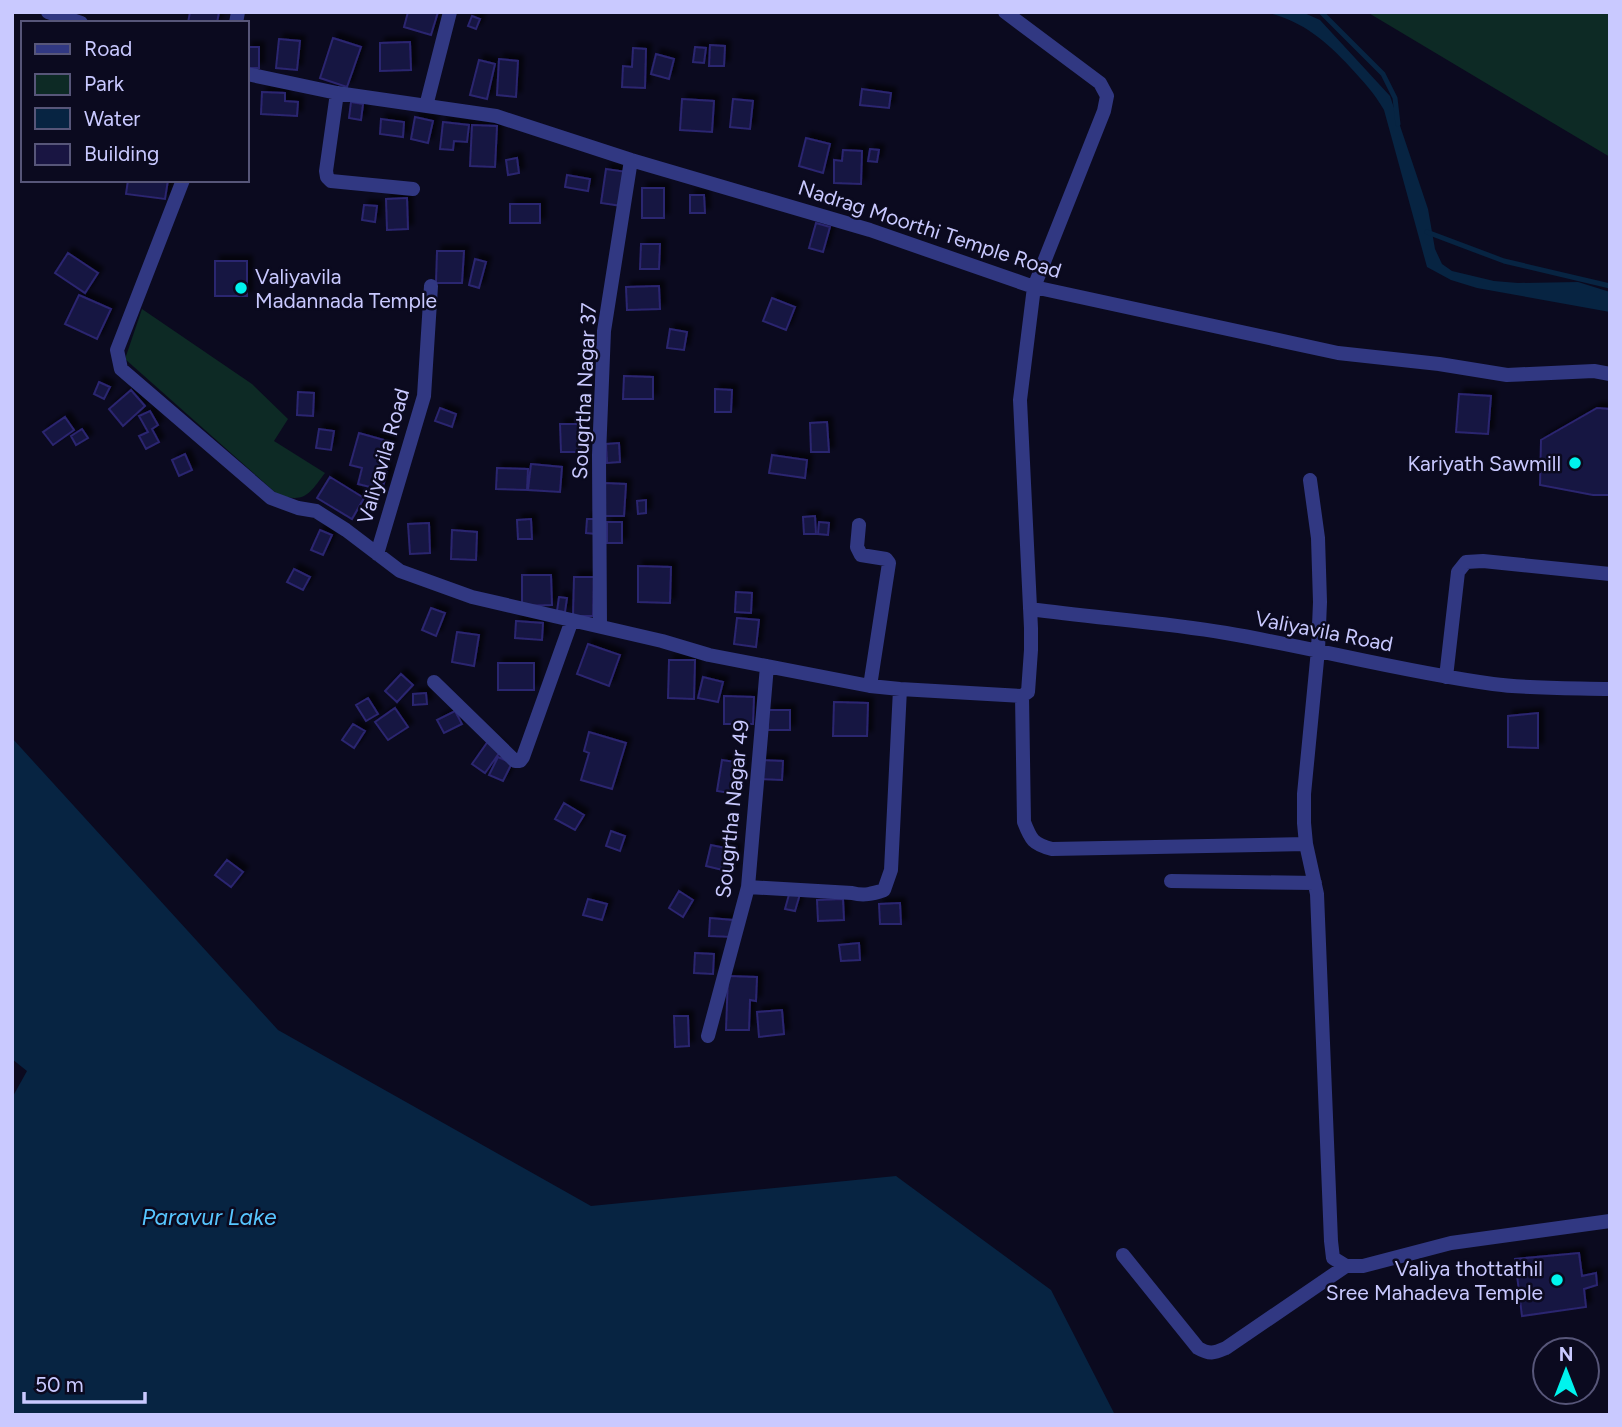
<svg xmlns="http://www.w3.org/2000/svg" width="1622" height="1427" viewBox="0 0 1622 1427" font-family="Figtree,sans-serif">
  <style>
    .green { fill: #0d2a25 }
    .water { fill: #072442 }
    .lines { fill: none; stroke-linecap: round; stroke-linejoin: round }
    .stream { stroke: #072442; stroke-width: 5 }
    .building { fill: #191542; stroke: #2b2570; stroke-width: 2; filter: url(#shadow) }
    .street { stroke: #313882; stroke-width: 14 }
    .poi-dot { fill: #00f4ee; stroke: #0b0a1f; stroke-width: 2.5 }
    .labels { text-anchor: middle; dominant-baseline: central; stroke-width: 5; stroke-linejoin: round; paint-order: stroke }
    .street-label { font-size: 21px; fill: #c9c9ff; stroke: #0b0a1f }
    .poi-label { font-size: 21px; fill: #c9c9ff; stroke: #0b0a1f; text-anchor: end }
    .water-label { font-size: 23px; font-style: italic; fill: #57c6ff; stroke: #0b0a1f }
  </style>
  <defs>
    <filter id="shadow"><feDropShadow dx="5" dy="-5" stdDeviation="2" flood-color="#0009"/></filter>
  </defs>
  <rect width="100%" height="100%" fill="#0b0a1f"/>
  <path class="green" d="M1367 12H1610V157Z
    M142 309 252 384 288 419 274 441 325 473C309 494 305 504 277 494L125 359Z"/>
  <path class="water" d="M1264 12H1302L1320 20 1390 96 1428 209 1435 249 1442 264 1452 271 1494 281 1518 283 1578 282 1610 292V312L1477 288 1451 280 1427 267 1384 110C1375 94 1363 81 1350 67 1326 41 1300 19 1264 12Z
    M12 738 278 1030 591 1206 896 1176 1051 1290 1115 1415H12V1098L27 1071 12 1059Z"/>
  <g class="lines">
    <path class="stream" d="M1321 12 1383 74 1395 98 1398 124
      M1427 232 1504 261 1610 286"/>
  </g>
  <path class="building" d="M190 12H219L217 23H188Z
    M408 12H438L431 35 404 27Z
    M472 16 480 19 476 29 468 26Z
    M333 38 361 47 347 87 320 78Z
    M279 39 300 41 297 70 276 68Z
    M410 42 411 70 380 71V43Z
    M710 45 725 46 724 66H709Z
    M247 47H259V68H247Z
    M695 47 706 48 704 63 693 62Z
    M633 48 646 49 645 88 622 87 623 66 632 67Z
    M656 54 674 59 669 79 651 74Z
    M499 59 518 61 516 97 497 95Z
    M479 60 495 64 487 99 470 95Z
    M862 89 891 93 889 108 860 105Z
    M262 92 285 93V101L298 102 297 116 261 114Z
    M682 99 714 101 712 132 680 130Z
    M733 99 753 101 750 129 730 127Z
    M351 102 363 104 361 120 349 118Z
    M415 117 433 121 428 143 411 139Z
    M381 119 404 122 403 137 380 134Z
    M443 122 469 125 467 142 454 141 453 150 440 149Z
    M472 125 497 126 495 167 470 166Z
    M806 138 830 144 823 173 799 166Z
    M870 149 879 150 877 162 868 161Z
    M843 150 862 151 861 184 834 183V160L842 161Z
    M517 158 519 173 508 175 506 160Z
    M606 169 627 172 622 206 601 203Z
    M567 175 590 179 588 191 565 187Z
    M128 180H168L165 199 126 194Z
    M642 188H664V218H642Z
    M690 195H704L705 213H690Z
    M407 198 408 229 387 230 386 199Z
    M510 204H540V223H510Z
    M364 205 377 206 375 222 362 220Z
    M816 223 830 227 823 252 809 248Z
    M641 244H660L659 269H640Z
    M437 251H464L462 283H436Z
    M68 253 98 273 85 293 55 273Z
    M475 259 486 262 479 288 469 285Z
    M215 261H247V296H215Z
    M659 286 660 309 627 310 626 287Z
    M79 295 111 309 97 339 65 324Z
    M772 298 795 307 786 330 763 321Z
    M670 329 687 332 684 350 667 348Z
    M624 376 653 377V399H623Z
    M99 382 110 387 104 399 94 394Z
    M715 389 732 390 731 412H715Z
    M131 390 145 406 123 426 109 409Z
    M298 392 314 393 313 416 297 415Z
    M1459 394 1491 396 1488 434 1456 432Z
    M440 408 456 414 452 427 435 421Z
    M1597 408 1610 409V495H1593L1540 485 1541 440Z
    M150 411 158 425 152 429 159 442 146 449 139 436 148 432 139 416Z
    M65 417 74 430 53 445 43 432Z
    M827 422 829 452H811L810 423Z
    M560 424H580L581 452H561Z
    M82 429 88 438 76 445 71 436Z
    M319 429 334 431 331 450 316 448Z
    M359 433 391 442 384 471 387 472 382 490 358 484 362 468 350 465Z
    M619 443 620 462 607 463 606 444Z
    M185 454 192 470 179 476 172 460Z
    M772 455 807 460 805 478 769 473Z
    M531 464 562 467 560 492 528 490Z
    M497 468 528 469 527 490 496 489Z
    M330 477 364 498 352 519 317 498Z
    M604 483 626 484 624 516H603Z
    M646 500V513L638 514 637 501Z
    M815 516 816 534H804L803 517Z
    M531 519 532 539H518L517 520Z
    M587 519H596V534L586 533Z
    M607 522H622V543H607Z
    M819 522 829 523 828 535 818 534Z
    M429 523 430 553 410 554 408 524Z
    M320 530 332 535 323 555 311 550Z
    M452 530 477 532 476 560 451 559Z
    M638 566 671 567 670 603 638 602Z
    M294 569 310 577 303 590 287 582Z
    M522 575H551L552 605 522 606Z
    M574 577H594L593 616H573Z
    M736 592 752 593 751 613 735 612Z
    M559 597 567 598 565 612 557 611Z
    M431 608 445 613 436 636 422 630Z
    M737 618 759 620 756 647 734 644Z
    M516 621 543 623 542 640 515 638Z
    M457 632 479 635 474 666 452 662Z
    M588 644 620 655 609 686 577 674Z
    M669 660H695L694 699 668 698Z
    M498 663H534V690H498Z
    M401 674 413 685 397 702 385 691Z
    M703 677 723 682 718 702 698 698Z
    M426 693 427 704 413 705V694Z
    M724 696 754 697 753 724H724Z
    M368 698 378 714 366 721 356 705Z
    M834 702 868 703 867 736H833Z
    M395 708 408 727 388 740 375 722Z
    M768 710H790V730H768Z
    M455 711 462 724 444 733 437 720Z
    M1538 713V748L1508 747V716Z
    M353 724 365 731 354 748 342 740Z
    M589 732 626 743 612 789 581 780 589 753 584 751Z
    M489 740 502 749 485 773 472 764Z
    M498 757 512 763 503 781 489 775Z
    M722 760 742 763 737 794 717 791Z
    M760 760 783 761 782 780 759 779Z
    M564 803 584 815 575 830 555 819Z
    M611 831 625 836 620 851 606 846Z
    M711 845 735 850 731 872 706 866Z
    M227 860 243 872 231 887 215 875Z
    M679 891 693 900 683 917 669 908Z
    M790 891 800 894 795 911 785 909Z
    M588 899 607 904 602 920 583 915Z
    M843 899 844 920 818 921 817 900Z
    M900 903 901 924H880L879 904Z
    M710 918 733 920V937L709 936Z
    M859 943 860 960 841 961 839 945Z
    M695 953 714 954 713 974 694 973Z
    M728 976 757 977 756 1001 750 1000 749 1030H726Z
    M782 1010 784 1034 759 1037 757 1012Z
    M674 1016H688L689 1046 675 1047Z
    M1579 1253 1582 1276 1596 1273 1597 1285 1584 1289 1586 1307 1522 1316 1515 1259Z"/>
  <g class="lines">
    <path class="street" d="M48 12 81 23
      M236 23 238 12
      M247 74 337 93 496 116 631 160 870 230 1034 287 1338 353 1439 364 1507 375 1594 371 1610 374
      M337 93 326 171 327 177 331 181 413 189
      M426 106 450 12
      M183 180 117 350 121 369 271 498 298 508 316 511 346 530 400 571 472 597 662 641 709 655 870 686 900 689 1022 696 1028 692 1031 650V628L1020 400 1034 287 1104 111 1107 96 1100 83 1005 12
      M1310 480 1318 538 1320 602 1318 650 1304 794V823L1306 844 1317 894 1331 1241 1333 1258 1346 1266
      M859 525 857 547 861 555 886 559 889 563 870 686
      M377 554 424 396 431 286
      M1030 609C1095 618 1161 622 1226 633 1315 648 1403 672 1493 684 1530 689 1571 688 1610 689
      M600 626 599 455 604 331 631 160
      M1446 677 1458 572 1466 562 1483 561 1610 574
      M434 682 515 761H520L523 757 572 620
      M1022 696 1024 822C1031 840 1033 844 1052 849L1306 844
      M1171 881 1315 883
      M748 887 852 893C864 896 872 894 884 890L891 870 900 689
      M708 1036 748 887 767 666
      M1123 1255 1198 1348C1210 1355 1214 1353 1226 1348L1346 1266H1363L1451 1243 1610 1221"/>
  </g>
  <g class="poi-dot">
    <circle cx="241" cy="288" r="7"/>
    <circle cx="1575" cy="463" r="7"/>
    <circle cx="1557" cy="1280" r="7"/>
  </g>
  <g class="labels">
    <g class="street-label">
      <text transform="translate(930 229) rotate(18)">Nadrag Moorthi Temple Road</text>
      <text transform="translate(584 391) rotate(-87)">Sougrtha Nagar 37</text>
      <text transform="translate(383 456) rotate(-74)">Valiyavila Road</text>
      <text transform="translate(1324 631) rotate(11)">Valiyavila Road</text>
      <text transform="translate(732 809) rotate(-84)">Sougrtha Nagar 49</text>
    </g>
    <g class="poi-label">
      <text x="255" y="276" text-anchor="start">Valiyavila<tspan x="255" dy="24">Madannada Temple</tspan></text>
      <text x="1561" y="463">Kariyath Sawmill</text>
      <text x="1543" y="1268">Valiya thottathil<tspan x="1543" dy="24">Sree Mahadeva Temple</tspan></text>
    </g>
    <g class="water-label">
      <text x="209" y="1217">Paravur Lake</text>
    </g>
  </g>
  <rect width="1622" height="1427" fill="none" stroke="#c9c9ff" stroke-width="28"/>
  <rect x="21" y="21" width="228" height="161" fill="#0b0a1f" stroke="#575679" stroke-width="2"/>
  <rect x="35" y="44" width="35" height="10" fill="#313882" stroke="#575679" stroke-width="2"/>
  <text x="84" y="56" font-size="21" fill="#c9c9ff">Road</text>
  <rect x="35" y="74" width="35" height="21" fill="#0d2a25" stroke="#575679" stroke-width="2"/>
  <text x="84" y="91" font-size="21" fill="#c9c9ff">Park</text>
  <rect x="35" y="108" width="35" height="21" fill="#072442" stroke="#575679" stroke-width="2"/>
  <text x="84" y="126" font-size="21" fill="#c9c9ff">Water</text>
  <rect x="35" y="144" width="35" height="21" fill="#191542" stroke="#575679" stroke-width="2"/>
  <text x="84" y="161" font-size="21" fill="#c9c9ff">Building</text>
  <g transform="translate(1566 1371)"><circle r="33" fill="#0b0a1f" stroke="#575679" stroke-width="2"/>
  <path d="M0-5L12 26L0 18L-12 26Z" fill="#00f4ee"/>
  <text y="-10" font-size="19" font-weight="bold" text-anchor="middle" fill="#c9c9ff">N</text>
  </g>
  <path d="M24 1392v10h121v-10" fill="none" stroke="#c9c9ff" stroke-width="3.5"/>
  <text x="35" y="1392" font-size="21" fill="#c9c9ff" stroke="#0b0a1f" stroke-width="5" paint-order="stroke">50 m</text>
</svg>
